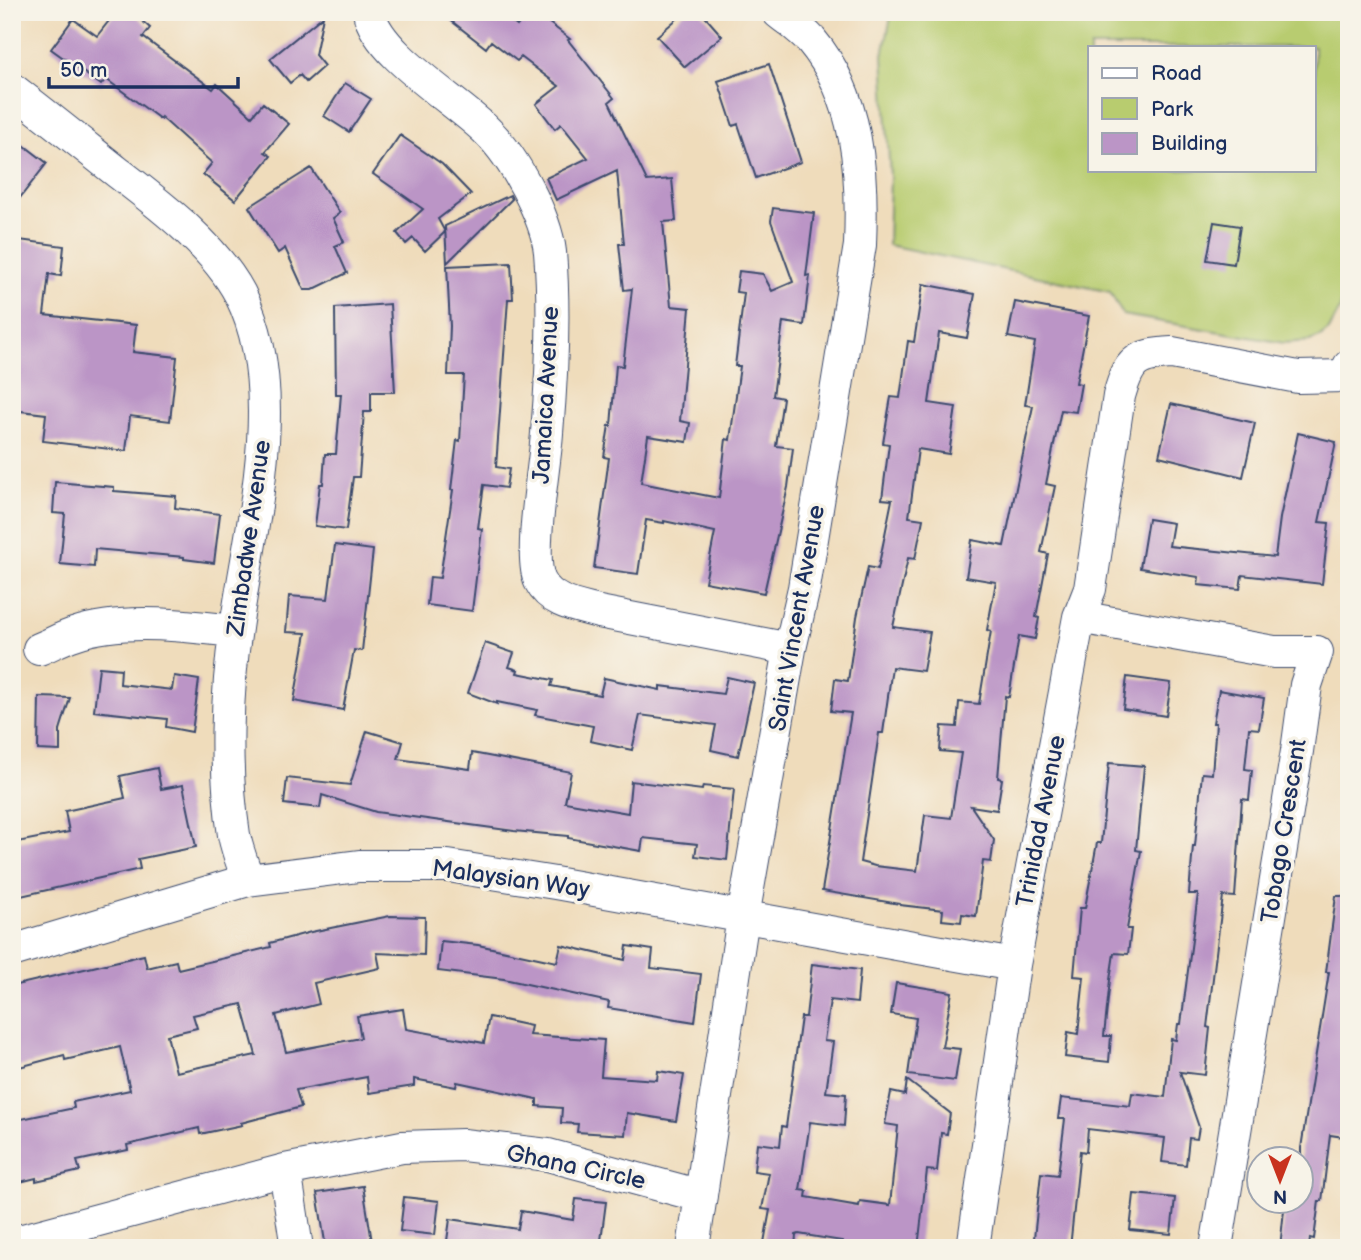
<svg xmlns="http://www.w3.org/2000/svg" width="1361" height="1260" viewBox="0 0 1361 1260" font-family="'Balsamiq Sans',sans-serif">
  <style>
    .green { fill: #b8cc6f; stroke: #6a7e66; stroke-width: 2; fill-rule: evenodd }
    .building { fill: #bb95c6; fill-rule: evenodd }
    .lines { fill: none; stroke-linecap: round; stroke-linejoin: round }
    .minor-casing { stroke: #3b496c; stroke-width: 34 }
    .minor { stroke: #fff; stroke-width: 32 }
    .labels { text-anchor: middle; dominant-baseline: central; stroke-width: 7; stroke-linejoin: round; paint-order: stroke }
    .street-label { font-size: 24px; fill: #1b2f5e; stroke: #f7f3e8 }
  </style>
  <rect width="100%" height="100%" fill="#f7f3e8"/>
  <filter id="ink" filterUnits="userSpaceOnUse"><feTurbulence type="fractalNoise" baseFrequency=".0143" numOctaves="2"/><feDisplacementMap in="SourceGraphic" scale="14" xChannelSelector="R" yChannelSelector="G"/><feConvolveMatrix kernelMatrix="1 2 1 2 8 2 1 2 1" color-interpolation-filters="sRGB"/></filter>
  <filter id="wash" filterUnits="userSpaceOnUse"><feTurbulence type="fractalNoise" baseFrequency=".00686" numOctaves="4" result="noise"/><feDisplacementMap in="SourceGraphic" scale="28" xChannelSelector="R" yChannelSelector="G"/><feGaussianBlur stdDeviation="1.57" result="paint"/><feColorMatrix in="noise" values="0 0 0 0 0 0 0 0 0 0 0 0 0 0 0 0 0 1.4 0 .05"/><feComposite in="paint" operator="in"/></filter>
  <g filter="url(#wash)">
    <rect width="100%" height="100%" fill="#efdcbb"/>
    <path class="green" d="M892 12H1349V260L1340 309 1329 330 1320 337 1310 341 1284 343 1123 315 1110 292 888 245 890 177 883 55ZM1090 47H1314V170H1090Z"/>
    <g id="blocks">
      <path class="building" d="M116 12H132L150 28 143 37 213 89 217 84 252 116 263 103 289 124 265 152 271 156 235 200 203 174 212 163 161 117 160 119 106 79 101 85 51 49 73 19 97 36Z
        M440 12H499L517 26 528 12H535L570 39 568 40 614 98 609 102 647 181 672 179 676 221 663 222 671 306 690 308 680 421 690 423 687 442 648 436 641 483 719 498 726 439 730 440 740 366H735L744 293 736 292 739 271 763 274 772 291 793 282 771 221 773 208 814 213 806 276 810 275 804 325 783 322 773 396 783 398 776 446 793 448 788 487 764 593 705 582 715 532 664 521V523L646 520 638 574 594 568 609 458 604 457 609 425 611 426 616 365 623 366 632 289 624 290 619 244H624L617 171 556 200 546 178 588 158 561 124 555 129 536 104 559 86 521 57 517 61 491 41 486 48Z
        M685 12H701L722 36 685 67 657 36Z
        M323 16 315 55 324 66 306 82 300 75 290 83 270 59Z
        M769 64 801 162 756 178 738 124 733 126 718 81Z
        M345 83 371 99 349 132 324 116Z
        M400 135 442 164 471 194 438 219 445 232 425 251 413 238 406 244 397 233 423 209 373 174Z
        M12 136 47 163 12 208Z
        M311 168 340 213 333 218 344 242 335 246 347 273 312 290H304L285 248 278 253 249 207Z
        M510 195 512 199 447 263 445 226Z
        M1214 222 1240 226 1234 264 1207 260Z
        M12 239 64 246 61 276 49 274 44 315 136 325 133 352 177 357 170 421 130 416 126 451 43 441 46 414 12 410Z
        M511 263 513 299H508L496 467 509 469 506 488 484 485 478 528 482 529 472 611 427 605 430 577 440 578 453 490H451L457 440 460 441 464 375H448L450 326 447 266Z
        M923 284 975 294 967 338 939 333 929 403 956 407 949 454 918 449 909 517 923 519 915 559 908 558 893 627 930 632 923 671 892 667 883 733H879L860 862 875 866 917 871 925 815 951 818 961 753 940 751 942 726 957 727 959 702 979 704 991 631 987 630 996 582 966 577 972 540 1004 546 1033 406 1025 405 1035 342 1008 337 1015 302 1089 316 1076 383 1081 384 1076 412 1061 410 1046 484 1055 486 1041 552 1048 554 1036 617 1039 618 1035 639 1019 636 1009 697 1005 696 998 778 1002 779 997 810 971 806 994 840 991 862 983 861 976 916 962 914 961 922 942 920 943 910 900 905V904L822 891 851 713 831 711 835 679 848 681 857 617 868 567 878 569 892 500 882 499 889 444 883 443 891 397 900 398 908 341 914 342Z
        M390 304 395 392H371V412H364L359 477H353L346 530 315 526 320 484H323L325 454H336L341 394H336L335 308Z
        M1171 404 1255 423 1243 477 1159 456Z
        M1298 433 1336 442 1319 522 1329 523 1322 584 1242 575 1240 589 1198 585 1199 577 1140 568 1148 519 1173 523 1169 546 1275 557 1280 518Z
        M55 482 114 487V491L176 496 175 508 220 514 214 563 184 559V557L95 549 94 567 60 564 65 514 53 513Z
        M335 545 373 550 362 651 354 650 343 710 294 701 306 633 286 632 289 596 328 599Z
        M485 643 514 653 509 667 518 670 517 673 553 680 551 686 600 695 604 678 660 690V686L723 694 727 677 754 683 738 756 711 750 716 725 640 715 632 750 590 741 593 726 535 715 537 710 497 702V704L468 693Z
        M99 667 121 669 120 684 172 690 174 676 199 680 192 732 166 727 167 719 94 711Z
        M1127 677 1171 683 1166 716 1123 709Z
        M1219 690 1264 698 1259 729 1249 728 1245 769 1252 770 1249 800 1242 799 1235 897 1223 896 1207 1027 1210 1028 1205 1075 1180 1072 1199 1127 1197 1139 1189 1138 1186 1165 1162 1162 1165 1138 1088 1129 1086 1152 1080 1151 1070 1248H1033L1041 1173 1058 1175 1065 1119H1058L1061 1098 1130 1106 1132 1093 1165 1097 1171 1039 1176 1040 1178 1024H1181L1198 894H1189L1193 846H1195L1202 773 1212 774 1216 723H1213Z
        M39 697 70 698 60 730V751L38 750Z
        M367 731 403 742 398 759 470 769 472 753 571 772 565 802 628 813 631 781 702 790 703 786 734 789 727 860 695 856 697 844 643 838 641 851 568 838V836L514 831 376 812 322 795 320 808 284 804 287 778 350 785Z
        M1109 763 1144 766 1136 850 1141 851 1127 929H1131L1128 954 1114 953 1110 980 1104 1036H1111L1109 1062 1065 1057 1068 1032 1078 1034 1084 977 1074 976 1080 908H1085L1097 843H1101Z
        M157 768 161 789 183 785 196 847 138 859 140 869 12 898V843L69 832 65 811 125 798 120 776Z
        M1336 896H1349V1110L1344 1137 1330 1135 1322 1201H1319L1314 1239 1310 1238 1309 1248H1280L1285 1200H1301V1148L1329 972H1326Z
        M390 916 425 917 424 955 377 953 380 968 314 983 319 1004 276 1015 286 1052 361 1038 357 1016 403 1009 406 1029 484 1043 489 1017 531 1026 529 1035 604 1040 601 1076 657 1080 658 1071 684 1075 676 1121 627 1113 625 1135 577 1132 578 1124 561 1123 562 1108 537 1106V1099L457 1082 456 1087 414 1079V1086L369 1093 367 1077 296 1090 301 1107 241 1123 242 1125 200 1134 199 1128 127 1145 128 1150 77 1161 80 1171 36 1181V1178L12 1184V1121L74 1108 73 1102 130 1090 120 1047 65 1060 64 1055 12 1069V986L144 955 147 968 176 961 178 969 271 947 270 943 311 932ZM242 1004 256 1055 176 1072 167 1035 197 1028 193 1015Z
        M441 941 478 945 557 962 561 945 625 960 627 946 653 950 651 968 701 974 695 1022 608 1008 609 1002 504 979 438 971Z
        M812 964 860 970 857 1003 830 1000 824 1041 833 1042 826 1092 846 1094 844 1126 810 1122 800 1190 807 1191 806 1197 859 1206 860 1201 890 1205 898 1126 885 1124 891 1092 905 1095 907 1080 950 1113 947 1134 941 1133 937 1171 927 1170 918 1248H875L842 1244V1241L799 1234 796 1235 795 1248H763L770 1210 762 1209 769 1173 754 1171 757 1143 780 1146 782 1126 786 1127 801 1017H806Z
        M896 983 952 992 942 1047 960 1049 955 1081 908 1075 916 1018 891 1014Z
        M363 1186 373 1248H326L317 1193Z
        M1134 1194 1175 1198 1171 1234 1130 1230Z
        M404 1197 439 1201 435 1235 400 1231Z
        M576 1199 606 1202 600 1248H446L450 1219 518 1229 521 1211 573 1220Z"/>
    </g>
  </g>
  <g filter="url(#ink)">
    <use href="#blocks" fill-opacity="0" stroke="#3b496c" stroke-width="2"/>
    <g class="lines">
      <g class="minor-casing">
        <path id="minor" d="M369 12C377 54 456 100 487 131 513 156 546 216 550 252 555 312 552 374 547 433 545 465 528 556 540 581 551 603 577 606 599 612L790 649
          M12 89C47 116 82 144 116 171 159 204 214 245 240 294 289 391 250 526 236 628 226 693 224 770 234 835 237 850 243 865 248 880
          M1079 617 1274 652H1317L1306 685 1297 751 1216 1248
          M39 649C51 644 62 638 74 634 124 617 184 626 235 631
          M12 951 248 880 359 866H448L555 883 1014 965
          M285 1170 297 1248
          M12 1243 285 1170 402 1147 463 1145 548 1155 701 1196
          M693 1248 743 917 790 649 804 588 860 245C863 174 859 97 811 40 802 30 789 21 778 12
          M973 1248 1014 965 1079 617 1090 589 1119 396C1129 361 1135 355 1172 353L1298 377 1345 376 1349 366"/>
      </g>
      <use href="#minor" class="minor"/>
    </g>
  </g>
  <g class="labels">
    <g class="street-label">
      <text transform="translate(546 395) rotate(-87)">Jamaica Avenue</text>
      <text transform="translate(249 538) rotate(-82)">Zimbadwe Avenue</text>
      <text transform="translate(797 618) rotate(-80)">Saint Vincent Avenue</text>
      <text transform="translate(1041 821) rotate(-79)">Trinidad Avenue</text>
      <text transform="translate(1284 831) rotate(-81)">Tobago Crescent</text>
      <text transform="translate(511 879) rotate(8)">Malaysian Way</text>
      <text transform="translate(576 1167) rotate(12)">Ghana Circle</text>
    </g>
  </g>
  <rect width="1361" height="1260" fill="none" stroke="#f7f3e8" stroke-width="42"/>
  <rect x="1088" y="46" width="228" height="126" fill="#f7f3e8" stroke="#9fa5b1" stroke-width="2"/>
  <rect x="1102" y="68" width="35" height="10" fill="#ffffff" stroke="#9fa5b1" stroke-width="2"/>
  <text x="1151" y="80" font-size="21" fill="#1b2f5e">Road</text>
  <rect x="1102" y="98" width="35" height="21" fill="#b8cc6f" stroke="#9fa5b1" stroke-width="2"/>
  <text x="1151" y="116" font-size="21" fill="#1b2f5e">Park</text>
  <rect x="1102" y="133" width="35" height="21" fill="#bb95c6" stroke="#9fa5b1" stroke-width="2"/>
  <text x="1151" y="150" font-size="21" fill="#1b2f5e">Building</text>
  <g transform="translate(1280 1180) rotate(180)"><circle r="33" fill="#f7f3e8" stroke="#9fa5b1" stroke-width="2"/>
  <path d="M0-5L12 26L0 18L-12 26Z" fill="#c8321e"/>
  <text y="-10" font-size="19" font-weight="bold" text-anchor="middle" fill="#1b2f5e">N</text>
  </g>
  <path d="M49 77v10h189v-10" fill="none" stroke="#1b2f5e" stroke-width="3.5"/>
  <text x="60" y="77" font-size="21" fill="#1b2f5e" stroke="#f7f3e8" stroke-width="5" paint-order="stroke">50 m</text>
</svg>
